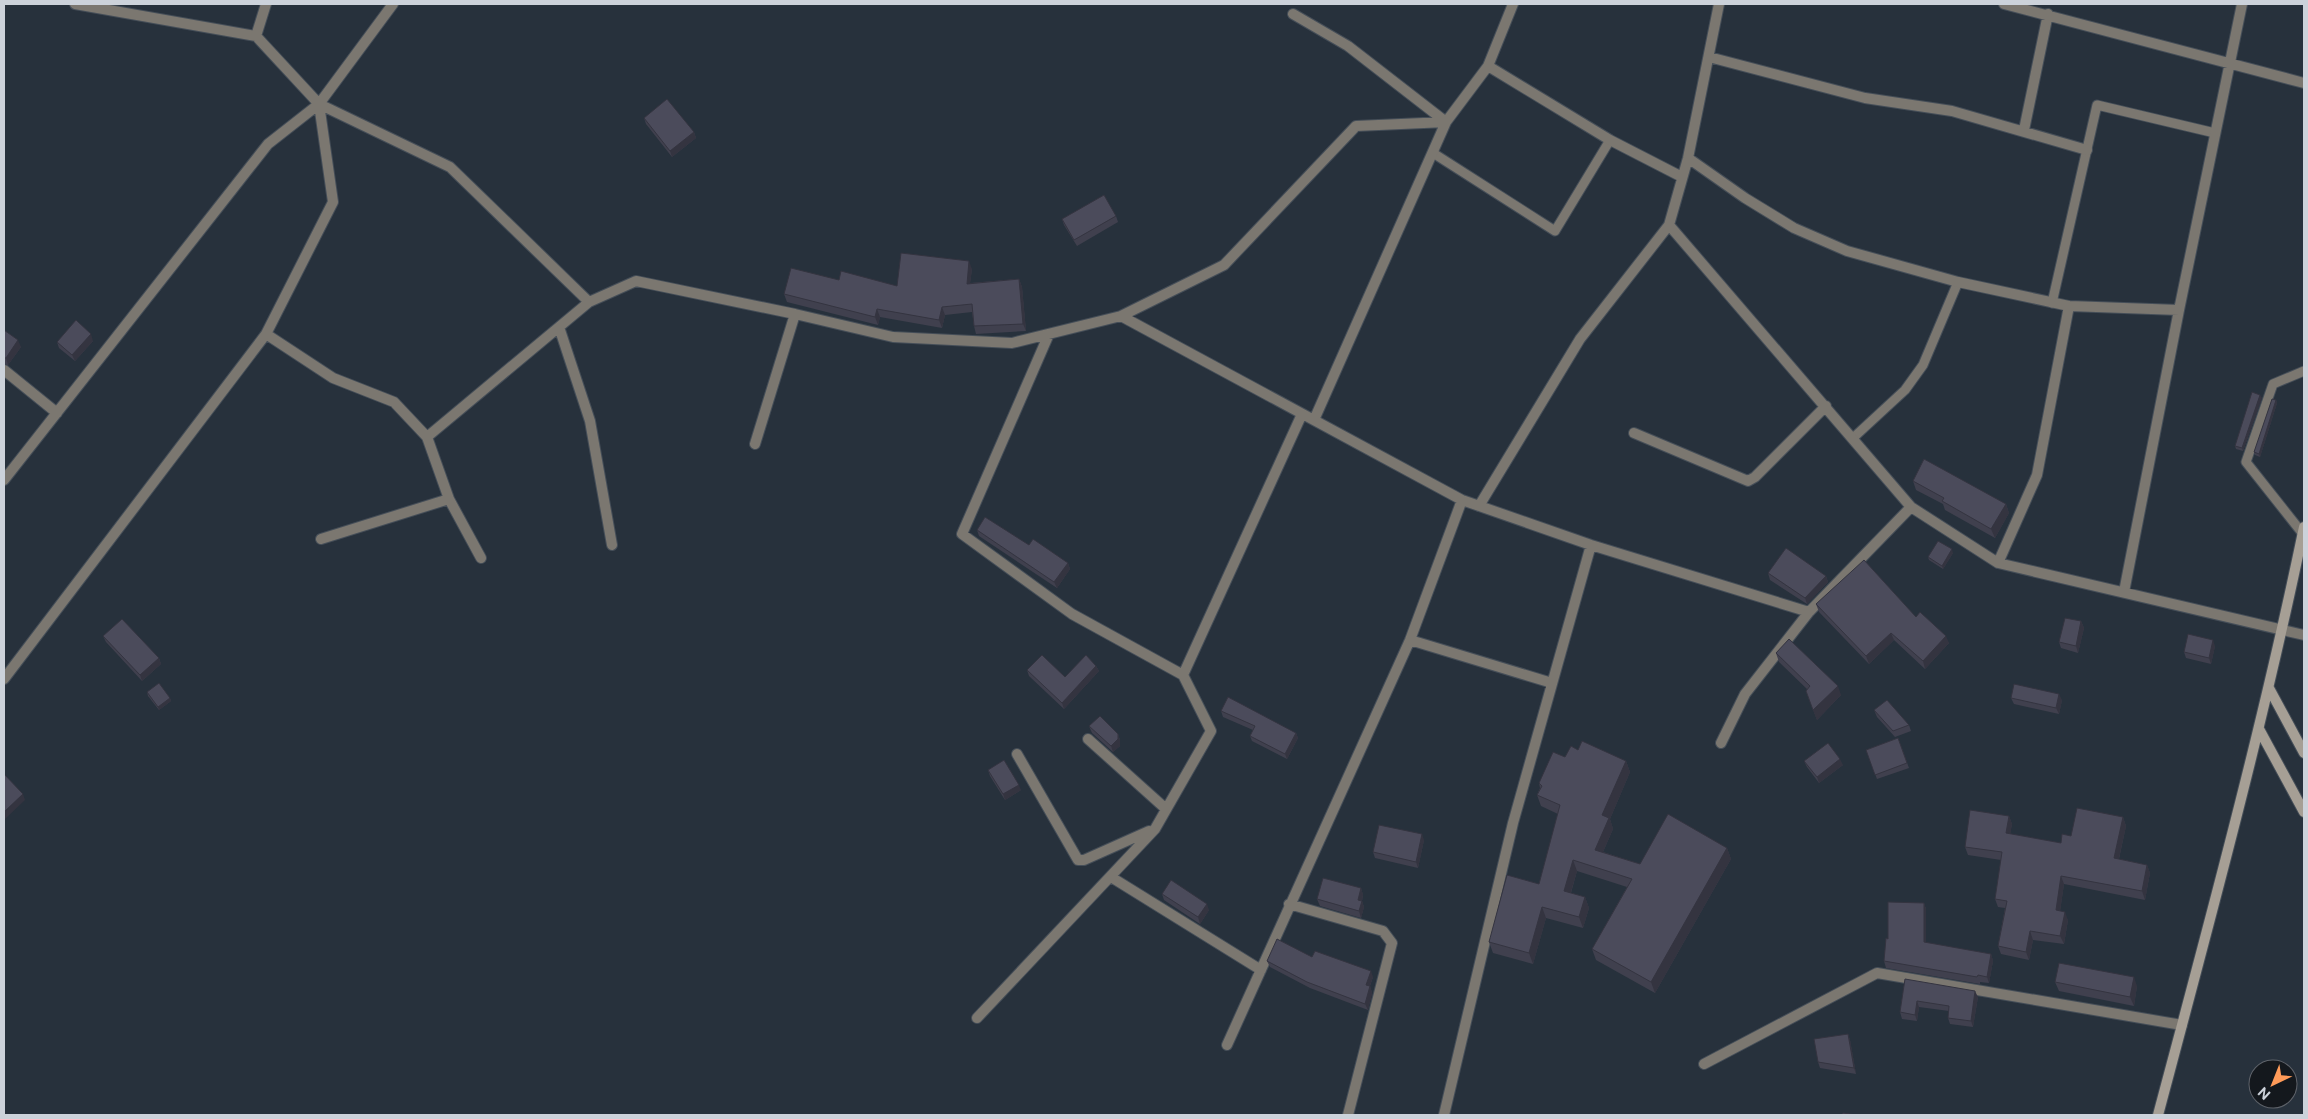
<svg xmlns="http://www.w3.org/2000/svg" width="2308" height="1119" viewBox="0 0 2308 1119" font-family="'Public Sans',sans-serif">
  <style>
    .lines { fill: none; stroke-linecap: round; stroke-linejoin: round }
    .lane-casing { stroke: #454e58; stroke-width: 11 }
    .street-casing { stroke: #454e58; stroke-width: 12 }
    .secondary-casing { stroke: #454e58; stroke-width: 12 }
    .lane { stroke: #7b7770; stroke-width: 9 }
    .street { stroke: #7b7770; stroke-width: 10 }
    .secondary { stroke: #a69f95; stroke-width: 10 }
    .wall { fill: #40404e }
    .shaded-wall { fill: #343440 }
    .building { fill: #4b4b5b; stroke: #343440 }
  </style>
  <rect width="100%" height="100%" fill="#27313c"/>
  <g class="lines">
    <g class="lane-casing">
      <path id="lane" d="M1433 153 1555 231 1610 140
        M2052 303 2097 105 2215 133
        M1853 438 1905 390 1923 365 1958 282
        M2303 534 2246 462 2273 384 2304 371"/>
    </g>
    <g class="street-casing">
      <path id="street" d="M75 4 256 36
        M2004 4 2304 83
        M1293 14 1348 46 1446 122 1314 420
        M1709 57 1865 98 1952 111 2087 150
        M1488 66 1610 140 1682 177
        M319 104 450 167 589 302
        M2024 130 2048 14
        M1688 158 1745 198 1794 228 1847 251 1958 282 2069 306 2179 310
        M1669 225 1911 507 1998 563 2304 635
        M1121 316 1462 500 1591 545 1809 612
        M559 327 590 421 612 545
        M266 334 333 378 394 402 427 437 449 499 481 558
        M1049 334 962 534 1072 614 1183 675
        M4 370 57 413
        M1634 433 1748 481 1755 477 1826 406
        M427 437 589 302 636 281 795 314 893 337 1012 343 1121 316 1224 265 1356 126 1446 122 1488 66 1513 4
        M755 444 795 314
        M4 480 268 144 319 104 393 4
        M1479 506 1580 339 1669 225 1688 158 1719 4
        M321 539 449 499
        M1998 563 2037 475 2069 306
        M2124 592 2179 310 2242 4
        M1410 640 1552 683
        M4 679 266 334 333 202 319 104 256 36 266 4
        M1088 739 1166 809
        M1721 743 1745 694 1809 612 1911 507
        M1017 754 1078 860H1084L1149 831
        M1111 877 1261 970
        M1289 904 1383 931 1392 943 1348 1115
        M977 1018 1155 829 1211 731 1183 675 1302 414
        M1227 1045 1410 640 1462 500
        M1704 1064 1877 973 2182 1025
        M1444 1115 1513 823 1591 545"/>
    </g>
    <g class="secondary-casing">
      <path id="secondary" d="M2269 688 2304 753
        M2259 729 2304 812
        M2158 1115C2210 920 2263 725 2304 527"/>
    </g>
    <use href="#lane" class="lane"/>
    <use href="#street" class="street"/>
    <use href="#secondary" class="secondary"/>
  </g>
  <path class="wall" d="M644 118 694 132 696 138 672 157 646 124Z
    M1116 216 1118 222 1077 246 1064 225 1062 219Z
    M972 269 970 283 1019 279 1022 287 1026 331 976 334 974 326 972 312 945 315 942 328 880 317 878 325 787 302 784 294 839 280 897 286Z
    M4 331 21 347 8 365 4 364Z
    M93 341 75 361 59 348 57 342Z
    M2262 398 2243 451 2236 449 2235 446Z
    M2276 400 2277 403 2260 457 2255 455 2254 452Z
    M1913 481 2006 504 2009 513 1995 538 1945 510 1943 504 1916 490Z
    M977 530 1029 545 1068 563 1070 569 1057 588 979 536Z
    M1953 553 1943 569 1929 560 1928 557Z
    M1768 573 1826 576 1828 582 1807 604 1770 580Z
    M1816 604 1916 617 1949 643 1925 669 1894 640 1869 664 1819 612Z
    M2081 621 2084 628 2078 653 2061 648 2059 642Z
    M103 636 159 658 161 664 142 681 106 642Z
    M2215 646 2211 664 2186 658 2184 652Z
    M1776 653 1841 695 1817 720 1806 691 1807 689 1779 662Z
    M1096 666 1099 671 1064 709 1029 676 1027 670 1065 677Z
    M147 692 170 698 171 701 159 710 148 696Z
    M2011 698 2062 700 2059 714 2014 704Z
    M1874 710 1909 725 1911 731 1895 737 1877 717Z
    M1221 711 1296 733 1298 738 1287 759 1252 741 1250 736 1253 730 1223 717Z
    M1089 726 1118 734 1120 740V746L1113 752 1092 733Z
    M1898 738 1909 768 1877 779 1866 750Z
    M1578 750 1626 761 1630 772 1610 819 1613 829 1603 852 1640 864 1727 848 1731 859 1655 993 1596 960 1592 949 1627 887 1577 871 1571 893 1585 897 1589 908 1583 928 1546 918 1533 964 1493 953 1489 942 1539 884 1558 814 1541 806 1537 795 1540 788 1539 783 1565 757Z
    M1804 761 1843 765 1819 783 1807 767Z
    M988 770 1021 790 1005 800 990 776Z
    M2009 816 2012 824 2010 834 2061 843 2071 836 2123 817 2126 826 2119 859 2147 865 2150 873 2145 900 2064 884 2060 911 2068 920 2064 944 2033 940 2029 960 2001 954 1998 946 2005 908 1998 907 1995 899 2001 860 1968 855 1965 847Z
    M1424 840 1418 868 1375 858 1373 852Z
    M1361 888 1363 895 1362 901 1364 907 1361 918 1320 906 1317 899Z
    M1162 894 1209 910 1200 924 1164 900Z
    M1924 903 1926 909V943L1991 954 1993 961 1989 983 1980 982V984L1886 968 1884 961 1888 939Z
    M1312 957 1373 977 1370 986 1372 993 1368 1010 1310 988 1270 967 1267 961Z
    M1905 979 1978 997 1973 1027 1950 1024 1948 1018 1949 1011 1919 1007 1917 1021 1902 1019 1900 1012Z
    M2055 982 2137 986 2134 1006 2059 991Z
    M1848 1034 1850 1040 1856 1074 1820 1068 1818 1062Z"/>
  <path class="shaded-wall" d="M694 132 696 138 672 157 670 151Z
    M969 261 972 269 969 291 967 284Z
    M1019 279 1022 287 1026 331 1023 324Z
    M942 307 945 315 942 328 939 320Z
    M877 309 880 317 878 325 875 317Z
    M91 334 93 341 75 361 72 355Z
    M18 340 21 347 8 365 6 358Z
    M2260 395 2262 398 2243 451 2242 448Z
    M2276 400 2277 403 2260 457 2259 454Z
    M2006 504 2009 513 1995 538 1991 529Z
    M1952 549 1953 553 1943 569 1942 566Z
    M1068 563 1070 569 1057 588 1054 582Z
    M1826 576 1828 582 1807 604 1805 598Z
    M2081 621 2084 628 2078 653 2076 646Z
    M1891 633 1894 640 1869 664 1866 656Z
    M1946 636 1949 643 1925 669 1923 661Z
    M2213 640 2215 646 2211 664 2209 658Z
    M159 658 161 664 142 681 140 675Z
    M1096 666 1099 671 1064 709 1062 703Z
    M1838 686 1841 695 1817 720 1813 710Z
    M2059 694 2062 700 2059 714 2056 708Z
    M170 698 171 701 159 710 158 707Z
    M1296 733 1298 738 1287 759 1285 754Z
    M1118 734 1120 740V746L1113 752 1111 746Z
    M1840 759 1843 765 1819 783 1817 777Z
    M1626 761 1630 772 1610 819 1613 829 1599 861 1595 850 1602 815Z
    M1019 785 1021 790 1005 800 1003 794Z
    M23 794 25 800 4 820V812Z
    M2009 816 2012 824 2009 841 2006 833Z
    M2123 817 2126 826 2117 867 2114 858Z
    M1422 834 1424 840 1418 868 1416 862Z
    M1727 848 1731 859 1655 993 1651 982Z
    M1573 860 1577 871 1568 902 1564 891Z
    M2147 865 2150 873 2145 900 2142 891Z
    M2061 876 2064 884 2059 919 2056 910Z
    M1361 888 1363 895 1362 901 1364 907 1361 918 1359 911 1358 900Z
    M1585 897 1589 908 1583 928 1579 917Z
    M1924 903 1926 909V949L1924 942Z
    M1207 904 1209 910 1200 924 1198 917Z
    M1542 907 1546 918 1533 964 1529 953Z
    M2065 912 2068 920 2064 944 2060 936Z
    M2030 931 2033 940 2029 960 2026 952Z
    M1991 954 1993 961 1989 983 1987 977Z
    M1371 971 1373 977 1368 991 1366 985Z
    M2134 977 2137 986 2134 1006 2130 997Z
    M1370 986 1372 993 1368 1010 1365 1004Z
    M1975 991 1978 997 1973 1027 1971 1021Z
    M1917 1001 1919 1007 1917 1021 1915 1015Z
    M1848 1034 1850 1040 1856 1074 1854 1068Z"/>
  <path class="building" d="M667 99 694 132 670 151 644 118Z
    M1104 195 1116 216 1074 240 1062 219Z
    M901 253 969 261 967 284 1019 279 1023 324 974 326 972 304 942 307 939 320 877 309 875 317 784 294 791 268 839 280 841 271 897 286Z
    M76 320 91 334 72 355 57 342Z
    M4 330 18 340 6 358H4Z
    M2252 392 2260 395 2242 448 2235 446Z
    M2272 399 2276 400 2259 454 2254 452Z
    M1924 459 2006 504 1991 529 1942 501 1944 498 1913 481Z
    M985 517 1029 545 1033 539 1068 563 1054 582 977 530Z
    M1938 541 1952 549 1942 566 1928 557Z
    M1786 548 1826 576 1805 598 1768 573Z
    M1864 560 1916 617 1920 612 1946 636 1923 661 1891 633 1866 656 1816 604Z
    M2065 618 2081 621 2076 646 2059 642Z
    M122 619 159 658 140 675 103 636Z
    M2188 634 2213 640 2209 658 2184 652Z
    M1789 639 1838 686 1813 710 1806 691 1810 686 1776 653Z
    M1042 655 1065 677 1086 655 1096 666 1062 703 1027 670Z
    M159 683 170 698 158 707 147 692Z
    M2014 684 2059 694 2056 708 2011 698Z
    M1228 697 1296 733 1285 754 1250 736 1255 726 1221 711Z
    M1887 700 1909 725 1893 731 1874 710Z
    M1100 716 1118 734V739L1111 746 1089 726Z
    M1898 738 1907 763 1875 775 1866 750Z
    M1582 741 1626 761 1602 815 1609 818 1595 850 1640 864 1668 814 1727 848 1651 982 1592 949 1632 879 1573 860 1564 891 1585 897 1579 917 1542 907 1529 953 1489 942 1507 875 1539 884 1560 805 1537 795 1542 786 1539 783 1553 752 1565 757 1571 746 1578 750Z
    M1828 743 1840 759 1817 777 1804 761Z
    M1004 760 1019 785 1003 794 988 770Z
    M4 774 23 794 4 812Z
    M2077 808 2123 817 2114 858 2147 865 2142 891 2061 876 2056 910 2065 912 2060 936 2030 931 2026 952 1998 946 2007 901 1995 899 2002 852 1965 847 1970 810 2009 816 2006 833 2061 843 2062 834 2071 836Z
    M1379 825 1422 834 1416 862 1373 852Z
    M1323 878 1361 888 1358 900 1362 901 1359 911 1317 899Z
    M1171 880 1207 904 1198 917 1162 894Z
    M1888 902 1924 903V942L1991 954 1987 977 1978 975 1977 977 1884 961 1886 938 1888 939Z
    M1277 939 1312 957 1315 951 1371 971 1366 985 1370 986 1365 1004 1307 982 1267 961Z
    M2059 963 2134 977 2130 997 2055 982Z
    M1905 979 1975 991 1971 1021 1948 1018 1949 1006 1917 1001 1915 1015 1900 1012Z
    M1848 1034 1854 1068 1818 1062 1814 1039Z
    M1843 1113 1857 1115H1842Z"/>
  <rect width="2308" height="1119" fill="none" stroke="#ccd2da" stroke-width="10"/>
  <g transform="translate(2273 1084) rotate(223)"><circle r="24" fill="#14181d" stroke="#5e6269"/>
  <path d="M0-4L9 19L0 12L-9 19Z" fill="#ff9b59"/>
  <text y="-8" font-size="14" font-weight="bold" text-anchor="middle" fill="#ccd2da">N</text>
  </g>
</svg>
